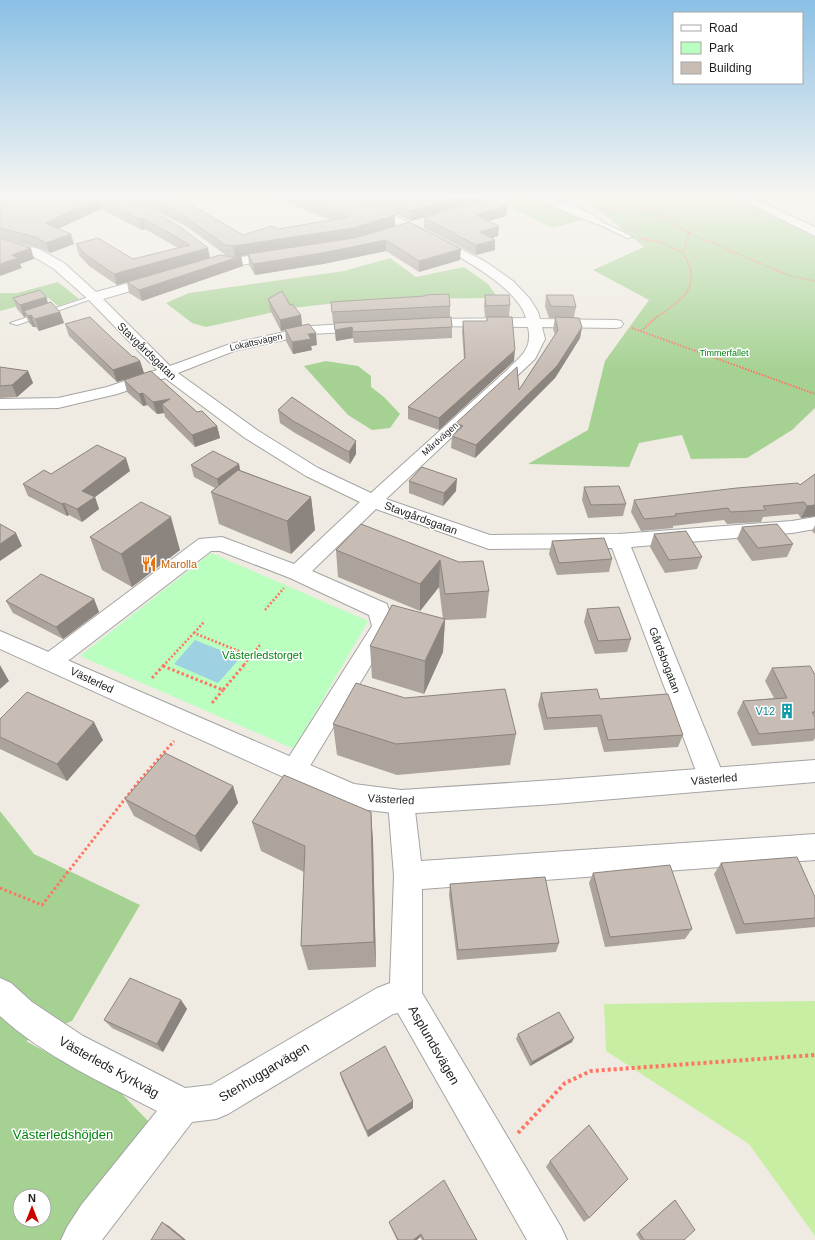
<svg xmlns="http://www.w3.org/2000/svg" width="815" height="1240" viewBox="0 0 815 1240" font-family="Arial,sans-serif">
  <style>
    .grass { fill: #c7eea3 }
    .forest { fill: #a5d293; fill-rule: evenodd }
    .park { fill: #bafec0 }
    .water { fill: #9ed1e1 }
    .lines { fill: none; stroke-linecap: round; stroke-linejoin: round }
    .service-casing { stroke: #a4a4a4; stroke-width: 2 }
    .minor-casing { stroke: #a4a4a4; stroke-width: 2 }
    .tertiary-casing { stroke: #a4a4a4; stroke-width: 2 }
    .path-far4 { stroke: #ff7463; stroke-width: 1.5; stroke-dasharray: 1 1; stroke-linecap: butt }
    .path-far3 { stroke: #ff7463; stroke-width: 2; stroke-dasharray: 1.5 1.5; stroke-linecap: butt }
    .path-far2 { stroke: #ff7463; stroke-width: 2.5; stroke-dasharray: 2 2; stroke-linecap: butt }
    .path-far1 { stroke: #ff7463; stroke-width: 3; stroke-dasharray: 2.5 2.5; stroke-linecap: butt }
    .path { stroke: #ff7463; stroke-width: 4; stroke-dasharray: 3 3; stroke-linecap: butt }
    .service { fill: #fff; fill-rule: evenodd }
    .minor { fill: #fff; fill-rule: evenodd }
    .tertiary { fill: #fff; fill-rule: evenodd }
    .wall { fill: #aba39c; fill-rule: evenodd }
    .shaded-wall { fill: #8b847f }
    .building { fill: #c7bdb5; stroke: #8b847f }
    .labels { text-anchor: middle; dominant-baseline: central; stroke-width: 3; stroke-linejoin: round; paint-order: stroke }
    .far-street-label { font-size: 9px; fill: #1d1d1d; stroke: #fff }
    .far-park-label { font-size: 9px; fill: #03830f; stroke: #fff }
    .street-label { font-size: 11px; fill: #1d1d1d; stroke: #fff }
    .food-label { font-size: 11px; fill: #c56008; stroke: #fff; text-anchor: start }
    .park-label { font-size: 11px; fill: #03830f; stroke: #fff }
    .culture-label { font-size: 11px; fill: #0d838f; stroke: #fff; text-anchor: end }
    .near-street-label { font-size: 13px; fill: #1d1d1d; stroke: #fff }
    .near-park-label { font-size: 13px; fill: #03830f; stroke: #fff }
  </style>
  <rect width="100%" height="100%" fill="#efebe2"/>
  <path class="grass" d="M815 1001V1236L749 1144 606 1051 604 1004Z"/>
  <path class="forest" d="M521 197H532L585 219 552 228 502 203Z
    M583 197H739L779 218 815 234V408L792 430 747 458 691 459 682 435 639 443 629 467 528 464 588 430 605 361 649 300 593 270 644 247Z
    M390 258 416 277 464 267 488 284 498 298 373 299 292 308 206 327 192 323 166 303 189 293 344 271Z
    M58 282 79 299 58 306 49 298 0 311V293H17Z
    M326 361 358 366 371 376V387L384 397 400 414 390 428 372 430 348 415 304 366Z
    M0 811 34 854 140 905 72 1021 26 1041 121 1093 150 1123 65 1240H0ZM20 1196H44V1220H20Z"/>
  <path class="park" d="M211 553 368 621 294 749 80 656Z"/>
  <path class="water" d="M195 640 240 658 218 683 174 664Z"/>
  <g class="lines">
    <g class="service-casing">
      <path id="service" d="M596 219 631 236 632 237 627 238 594 222 593 221Z
        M92 296 97 297 17 325 10 323Z"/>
    </g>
    <g class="minor-casing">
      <path id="minor" d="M343 197H357L416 226 486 262 513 281 530 299 538 312 540 319 616 320 621 321 623 324 621 327 616 328 542 327 545 339 535 359 386 499 490 535 619 534 792 521 815 517V529L792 533 631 547 725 779 721 787 712 790 703 787 699 779 612 548 489 549 376 509 312 571 387 604 394 627 302 779 293 782 284 779 280 771 372 626 369 615 290 578 220 551H211L60 667 52 670 44 667 40 661 44 655 199 539 222 537 294 564 360 502 306 476 245 438 165 378 117 394 58 408 0 409V399L58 398 107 387 157 370 89 300 54 269 31 255 0 246V238L39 249 64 263 96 292 157 275 162 276 164 279 162 282 103 299 170 366 230 344 311 326 364 323 369 324 371 327 369 330 364 331 311 334 234 351 178 373 257 430 318 468 371 493 506 371C521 356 533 349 528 327L417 326 415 323 417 320 422 319 526 318C516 278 417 235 380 217 371 212 349 205 343 197Z
        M500 197H517L516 199 470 213 464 210 466 208Z
        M534 197H550L588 212 602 221 596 224 535 199Z
        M737 197H751L815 227V236Z
        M279 251 285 255 283 258 235 266 223 264 213 267 207 263 209 260 222 256 235 258Z
        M401 790 410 794 414 802 421 861 815 834V860L422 889V993L561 1227 567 1240H527L398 1013 393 1014 228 1114 216 1119 192 1122 102 1240H61L67 1227 82 1204 157 1111C103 1083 45 1057 0 1016V978L11 983 32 1002 83 1036 185 1088 211 1085 377 988 390 983 394 876 388 802 392 794Z"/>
    </g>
    <g class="tertiary-casing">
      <path id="tertiary" d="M0 631 354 784 401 790 554 780 815 760V782L554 804 401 814 352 808 0 649Z"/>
    </g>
    <path class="path-far4" d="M623 197 658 214 689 233 790 276 815 281
      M606 209 632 203
      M642 239 661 242 683 253
      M657 317C683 299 703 286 683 253L689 233"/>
    <path class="path-far3" d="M632 328 815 394
      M641 331 658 316"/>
    <path class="path-far2" d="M265 610 284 588
      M194 633 204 622
      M251 656 260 645
      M163 666 194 633 251 656 243 666"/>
    <path class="path-far1" d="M163 666 223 690 244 665
      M163 666 164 665
      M152 678 163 666
      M212 703 223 690
      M0 888 42 905 139 781 174 741"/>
    <path class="path" d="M518 1133 565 1083 591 1071 815 1055"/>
    <use href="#service" class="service"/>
    <use href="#minor" class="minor"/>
    <use href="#tertiary" class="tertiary"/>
  </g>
  <path class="wall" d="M0 197H178L243 235 331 220 273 197H359L395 226 366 235 460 260 419 272 386 251 323 264 255 275 249 265 248 255 241 256 243 266 142 301 129 293 127 282 117 285 89 266 79 255 76 244 133 259 178 248 145 229 142 230 101 209 58 229 74 244 50 253 39 248 0 237ZM122 199 142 204 186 226 227 256H235L210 258Z
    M361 197H494L411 221Z
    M507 206 506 216 488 221 498 236 492 238 495 240V250L476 255 424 228V218Z
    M485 295 510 305 509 317H498L514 361 439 430 408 419V407L464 359 462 332 463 321H486L487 317H485L484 306Z
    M546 295 576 307 574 317 582 327 580 338 555 378 475 458 451 448 452 436 456 432V423L519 390 555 335 553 329 555 318H549L545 306Z
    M13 298 48 303 60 312 64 323 39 331 36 327H33L29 323 26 316 24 317 17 309Z
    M268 299 290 305 301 315 302 326 317 345 311 346 312 350 293 354 286 341 285 330 281 331 270 310Z
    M331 302 450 306V317L452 327V338L354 343 353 338 336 341 334 323H333L332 313Z
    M65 324 113 339 133 357 140 361 144 373 117 382 69 336Z
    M0 367 28 371 33 383 17 397 0 398Z
    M124 380 217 426 220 438 195 447 165 417 164 413 157 414 147 405 143 406 127 392Z
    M278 410 356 441V454L350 464 295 433 280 423Z
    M239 464 240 470 311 497 315 530 291 554 219 524 211 492 215 488 194 477 191 465Z
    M130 471 95 497 99 509 82 522 69 515 67 516 28 496 23 484 51 474Z
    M815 474V516L801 518 798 514 763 517 761 522 727 524 724 520 673 526V528L641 531 631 512 634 500 800 485Z
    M409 481 456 491 443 506 409 493Z
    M584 487 626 504 623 516 588 518 582 500Z
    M815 525V534L812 531Z
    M742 527 793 544 787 557 752 561 737 539Z
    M654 534 702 557 697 569 665 573 650 547Z
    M90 537 180 550 132 587 102 570Z
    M552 541 612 559 609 572 557 575 549 554Z
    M336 550 459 562 489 591 486 618 445 620 443 652 424 694 372 678 370 646 443 619 439 587 420 611 338 577Z
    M94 599 99 612 63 639 13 613 6 601Z
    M587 609 631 639 627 652 595 654 584 622Z
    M772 668 815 675V738L813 741 752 746 737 713 743 701 774 698 765 681Z
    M541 693 600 699 683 735 678 747 604 752 597 727 544 730 538 705Z
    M0 719 103 740 67 781 0 749Z
    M333 724 516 734 510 765 397 775 337 755Z
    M233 786 238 803 201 852 134 816 125 799Z
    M371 812 373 842 376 967 308 970 301 946 304 872 261 851 252 822Z
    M721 863 815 897V927L736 934 714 874Z
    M593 873 692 929 685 939 605 947 589 883Z
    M450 884 559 943 556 952 457 960 449 895Z
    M181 1000 187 1009 163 1052 112 1028 104 1020Z
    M518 1034 572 1042 530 1066 516 1039Z
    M340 1073 413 1101V1108L368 1137 342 1080Z
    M550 1161 589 1218 584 1222 546 1167Z
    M675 1200 684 1240H640L636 1234 671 1203Z
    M389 1222 477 1240H422L420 1237 417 1240H397L390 1225Z"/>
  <path class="shaded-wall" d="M460 197H494L411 221V211Z
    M98 199 101 209 48 233 45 223Z
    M507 206 506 216 475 225 476 215Z
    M395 215V226L354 239 241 256 243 266 142 301 139 290 235 256 233 246Z
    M143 218 145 229 142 230 139 219Z
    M499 226 498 236 480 242V232Z
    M71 234 74 244 50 253 46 243Z
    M386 240V251L323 264 255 275 253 264Z
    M495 240V250L476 255V245Z
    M31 248 34 259 20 264 22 268 0 276V264L12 255Z
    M208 248 210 258 117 285 114 274Z
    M461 249 460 260 419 272V261Z
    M46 297 50 308 24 311 26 316 24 317 20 305Z
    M60 312 64 323 39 331 35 319Z
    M31 315 36 327H33L28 316Z
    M301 315 302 326 281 331 280 320Z
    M352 327 353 338 336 341 335 330Z
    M582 327 580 338 555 378 475 458 476 445Z
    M316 333 317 345 311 346 312 350 293 354 292 342 308 334Z
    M515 350 514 361 439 430V418Z
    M140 361 144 373 117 382 113 370Z
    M28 371 33 383 17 397 12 385Z
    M143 393 147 405 143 406 139 394Z
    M170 399 162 404 164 413 157 414 153 402Z
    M217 426 220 438 195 447 192 435Z
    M356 441V454L350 464 349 452Z
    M126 458 130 471 95 497 99 509 82 522 77 509 82 491Z
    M239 464 241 477 220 491 217 479Z
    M457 479 456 491 443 506 444 493Z
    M311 497 315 530 291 554 287 521Z
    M64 503 69 515 67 516 62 504Z
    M815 505V516L801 518 807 506Z
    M171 517 180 550 132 587 121 554Z
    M16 533 22 546 0 561V544Z
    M440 560 439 587 420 611V584Z
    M94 599 99 612 63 639 56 627Z
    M445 619 443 652 424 694 425 661Z
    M0 665 9 681 0 689Z
    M94 722 103 740 67 781 57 764Z
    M233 786 238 803 201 852 195 836Z
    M371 812 373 842 376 967 374 942Z
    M181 1000 187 1009 163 1052 157 1044Z
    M574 1038 572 1042 530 1066 532 1062Z
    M413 1101V1108L368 1137 367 1131Z
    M162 1222 169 1226 186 1240H184Z
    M421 1234 420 1237 417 1240H413Z"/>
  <path class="building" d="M0 197H118L146 207 180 227 208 248 114 274 86 255 76 244 98 238 133 259 190 245 143 218 139 219 98 199 45 223 71 234 46 243 36 237 0 228Z
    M146 197H178L243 235 272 226 278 229 349 217 298 197H359L395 215 353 228 233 246 225 245 184 216Z
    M381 197H460L411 211Z
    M491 199 507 206 476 215 499 226 480 232 495 240 476 245 424 218Z
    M409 222 461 249 419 261 386 240 322 253 253 264 248 254 355 238Z
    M0 238 31 248 12 255 18 258 0 264Z
    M220 255 233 257 241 256 139 290 127 282Z
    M40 290 46 297 20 305 13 298Z
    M282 291 290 305 292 304 301 315 280 320 268 299Z
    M449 294 450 306 332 312 331 302 425 296V295Z
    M485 295H509L510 305 486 306Z
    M546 295H573L576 307 551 306Z
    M51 302 60 312 35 319 31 315 28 316 24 311Z
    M90 317 113 339 133 357 134 356 140 361 113 370 65 324Z
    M451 317 452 327 353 332 352 327 335 330 334 323Z
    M487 317H512L515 350 439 418 408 407 465 358 463 321H487Z
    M555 317 579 318 582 327 557 366 476 445 452 436 463 426 456 423 517 367 519 390 558 330Z
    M309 324 316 333 308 334 311 339 292 342 285 329Z
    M0 367 28 371 12 385 0 386Z
    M151 371 197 412 202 411 217 426 192 435 162 404 170 399 153 402 143 393 139 394 124 380Z
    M292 397 356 441 349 452 293 421 278 410Z
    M97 445 126 458 82 491 95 497 77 509 64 503 62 504 23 484 44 470 51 474Z
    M213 451 239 464 217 479 191 465Z
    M422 467 457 479 444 493 409 481Z
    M238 470 311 497 287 521 211 492Z
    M815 474V505L807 506 804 502 763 506 766 510 731 512 728 508 675 514 676 516 644 519 634 500 737 488 798 483 800 485Z
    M619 486 626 504 591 505 584 487Z
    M141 502 171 517 121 554 90 537Z
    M0 524 16 533 0 544Z
    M361 524 459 562 483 561 489 591 445 594 440 560 420 584 336 550Z
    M777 524 793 544 758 548 742 527Z
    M686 531 702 557 669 560 654 534Z
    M604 538 612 559 559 563 552 541Z
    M41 574 94 599 56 627 6 601Z
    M392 605 445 619 425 661 370 646Z
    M619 607 631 639 598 641 587 609Z
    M810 666 815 675V712H812L815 717V729L759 734 743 701 787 698 772 668Z
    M356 683 405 698 505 689 516 734 396 744 333 724Z
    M597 689 600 699 668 694 683 735 608 740 601 715 547 718 541 693Z
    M27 692 94 722 57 764 0 737V719Z
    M165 753 233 786 195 836 125 799Z
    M284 775 371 812 374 942 301 946 305 846 252 822Z
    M797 857 815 897V918L744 924 721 863Z
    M670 865 692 929 610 937 593 873Z
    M545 877 559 943 458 950 450 884Z
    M130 978 181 1000 157 1044 104 1020Z
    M559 1012 574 1038 532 1062 518 1034Z
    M385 1046 413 1101 367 1131 340 1073Z
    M589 1125 628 1179 589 1218 550 1161Z
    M444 1180 477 1240H424L421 1234 413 1240H398L389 1222Z
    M675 1200 695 1230 684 1240H644L639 1232Z
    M162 1222 184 1240H151Z"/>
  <linearGradient id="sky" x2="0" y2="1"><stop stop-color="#8ac0e5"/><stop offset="0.53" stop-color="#f8f6f2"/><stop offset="1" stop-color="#f8f6f2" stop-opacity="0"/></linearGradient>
  <rect width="815" height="371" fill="url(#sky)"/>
  <defs>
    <g id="restaurant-bare" transform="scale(1.2)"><path d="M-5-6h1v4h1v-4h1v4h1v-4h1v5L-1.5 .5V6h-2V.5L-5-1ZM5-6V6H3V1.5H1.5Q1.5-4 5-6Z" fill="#e8710a" stroke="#fff" stroke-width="2.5" paint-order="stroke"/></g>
    <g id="building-bare" transform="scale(1.2)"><path d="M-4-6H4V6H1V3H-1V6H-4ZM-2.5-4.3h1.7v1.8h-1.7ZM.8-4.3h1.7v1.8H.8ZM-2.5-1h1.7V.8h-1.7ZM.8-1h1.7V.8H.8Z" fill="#0f9aa8" stroke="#fff" stroke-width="2.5" paint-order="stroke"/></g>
  </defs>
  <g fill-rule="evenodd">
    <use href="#restaurant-bare" x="149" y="564"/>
    <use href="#building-bare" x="787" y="711"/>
  </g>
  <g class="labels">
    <g class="far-street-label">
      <text transform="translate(256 342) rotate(-13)">Lokattsvägen</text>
      <text transform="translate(440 439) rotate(-42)">Mårdvägen</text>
    </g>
    <g class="far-park-label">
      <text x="724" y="353">Timmerfallet</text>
    </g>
    <g class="street-label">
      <text transform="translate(147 351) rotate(44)">Stavgårdsgatan</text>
      <text transform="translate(421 518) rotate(20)">Stavgårdsgatan</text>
      <text transform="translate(665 660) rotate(69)">Gårdsbogatan</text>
      <text transform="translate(92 680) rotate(25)">Västerled</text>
      <text transform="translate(714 779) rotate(-5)">Västerled</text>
      <text transform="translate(391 799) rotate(3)">Västerled</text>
    </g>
    <g class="food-label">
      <text x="161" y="564">Marolla</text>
    </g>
    <g class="park-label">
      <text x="262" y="655">Västerledstorget</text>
    </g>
    <g class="culture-label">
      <text x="775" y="711">V12</text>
    </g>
    <g class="near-street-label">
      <text transform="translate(434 1045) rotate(60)">Asplundsvägen</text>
      <text transform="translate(109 1067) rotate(29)">Västerleds Kyrkväg</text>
      <text transform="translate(264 1072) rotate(-31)">Stenhuggarvägen</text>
    </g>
    <g class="near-park-label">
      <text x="63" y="1134">Västerledshöjden</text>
    </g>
  </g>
  <rect x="673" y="12" width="130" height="72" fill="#ffffff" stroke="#a5a5a5"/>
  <rect x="681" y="25" width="20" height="6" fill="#ffffff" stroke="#a5a5a5"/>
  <text x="709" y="32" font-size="12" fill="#1d1d1d">Road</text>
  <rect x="681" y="42" width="20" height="12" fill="#bafec0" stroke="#a5a5a5"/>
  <text x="709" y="52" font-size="12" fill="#1d1d1d">Park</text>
  <rect x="681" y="62" width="20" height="12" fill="#c7bdb5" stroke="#a5a5a5"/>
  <text x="709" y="72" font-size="12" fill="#1d1d1d">Building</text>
  <g transform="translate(32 1208)"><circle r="19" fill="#ffffff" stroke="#a5a5a5"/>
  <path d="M0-3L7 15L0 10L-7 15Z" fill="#ca0200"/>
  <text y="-6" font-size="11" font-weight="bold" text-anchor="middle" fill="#1d1d1d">N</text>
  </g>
</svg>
